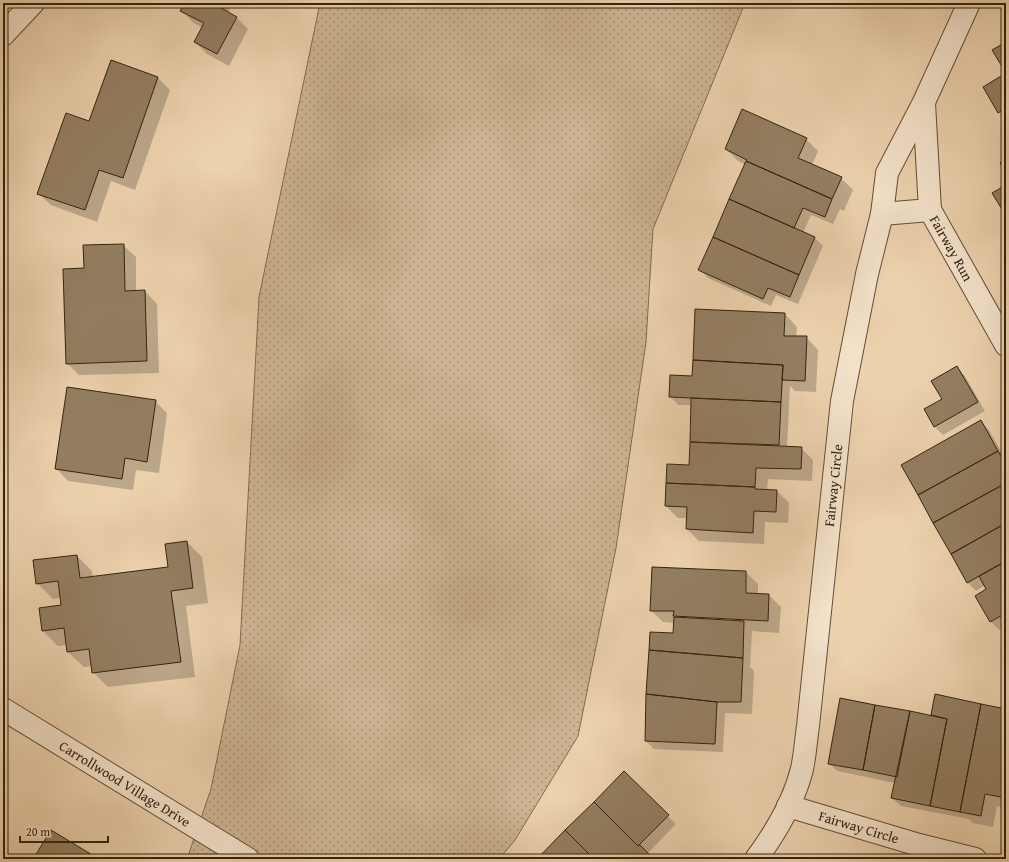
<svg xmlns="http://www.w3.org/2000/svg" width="1009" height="862" viewBox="0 0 1009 862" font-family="'Gentium Book Plus',serif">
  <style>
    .green { fill: url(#green-dots); stroke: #806c50 }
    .shadow { fill: #0003 }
    .building { fill: #937e61; stroke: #33240e }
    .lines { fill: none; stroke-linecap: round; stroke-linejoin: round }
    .street-casing { stroke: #614f36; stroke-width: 24 }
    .street { stroke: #f3e1ca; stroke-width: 22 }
    .labels { text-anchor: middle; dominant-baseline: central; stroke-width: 3.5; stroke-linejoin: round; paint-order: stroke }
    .street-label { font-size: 14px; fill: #33240e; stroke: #f3e1ca }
  </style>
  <defs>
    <pattern id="green-dots" width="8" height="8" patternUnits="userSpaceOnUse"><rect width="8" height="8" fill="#cdb492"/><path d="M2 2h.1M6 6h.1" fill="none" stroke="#a79276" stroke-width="1.8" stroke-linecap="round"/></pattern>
  </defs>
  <rect width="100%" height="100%" fill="#ecd1ad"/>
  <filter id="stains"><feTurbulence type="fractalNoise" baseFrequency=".005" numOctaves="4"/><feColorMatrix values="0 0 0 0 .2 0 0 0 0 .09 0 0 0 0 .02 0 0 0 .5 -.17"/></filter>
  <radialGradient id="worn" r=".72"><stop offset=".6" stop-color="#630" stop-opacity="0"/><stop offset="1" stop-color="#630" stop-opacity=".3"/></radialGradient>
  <path class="green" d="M320 3H745L653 229 646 342 616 548 578 736 515 840 499 859H187L211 789 240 645 259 297Z"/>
  <path class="shadow" d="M186 3H233L228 13 236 17 248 29 229 66 207 54 195 42 203 28 194 23 182 11Z
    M247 3H262L259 9Z
    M873 3H883L882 7Z
    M112 62 158 78 170 90 135 190 111 181 97 222 51 205 38 193 90 122Z
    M1006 74V119L999 112Z
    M806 139 818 151 812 165 841 178 853 190 844 211 840 209 833 224 811 215 803 233 815 238 823 246 798 304 776 295 771 306 708 278 700 270 746 165 738 161 726 149Z
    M123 245 136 257V292L145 291 157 304 159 373 79 375 67 363 85 269Z
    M696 310 785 314 797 327 796 337H806L818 350 816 392 795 391 790 386 787 447 801 448 813 460 812 481 768 479 767 491H777L789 503 788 523 765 522 764 544 699 541 687 529V518H678L666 506 690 466 692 405H678L670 396 693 377Z
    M957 368 965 376 985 411 943 435 935 427 925 410 943 399Z
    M155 401 167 413 159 473 136 470 133 490 68 481 56 468Z
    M981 422 989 430 1006 460V626L999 630 991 622 988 590 985 585 976 591 968 583 902 465Z
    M187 542 202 557 208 603 186 606 195 677 108 687 93 672 92 666 84 667 68 652 67 645 58 646 43 631 40 608 62 606 61 598 53 599 37 583 77 556 92 571 93 578 170 568Z
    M653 568 746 572 758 584V595H769L781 607 779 633 752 631 750 667 754 671 752 714 725 713 723 752 654 749 646 741 674 634V623L663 622 651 610Z
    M936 695 1006 710V808L997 806 993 827 973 823 969 819 901 806 892 798 895 783 837 771 829 763 932 717Z
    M624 773 676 824 647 854 652 859H538Z"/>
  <path class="building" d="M185 3H214V4L237 17 217 54 194 42 204 23 180 11Z
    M1006 42V73L992 50Z
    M111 60 158 77 123 178 99 170 85 210 37 194 66 113 89 121Z
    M1006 73V108L998 113 983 87Z
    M742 109 807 138 798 158 842 177 832 199 746 161 747 160 725 149Z
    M1006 159V172L1000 163Z
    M746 161 832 199 825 217 803 208 794 228 729 199Z
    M1006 185V216L992 193Z
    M729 199 815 237 799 275 713 237Z
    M713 237 799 275 790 297 768 288 763 299 698 270Z
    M124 244 125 291 145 290 147 361 66 364 63 269 84 268 83 245Z
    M695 309 785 313 784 336H807L805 381 782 380 783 365 693 360Z
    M693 360 783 365 781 402 669 397 670 375 692 376Z
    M957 366 978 402 934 427 924 409 942 399 931 381Z
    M67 387 156 400 147 462 125 458 122 479 55 469Z
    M691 398 781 402 779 445 690 442Z
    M981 420 998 451 918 495 901 465Z
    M690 442 802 447 801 469 756 468 755 487 666 483 667 464 689 465Z
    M998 451 1006 464V483L933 523 918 495Z
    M666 483 755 487V489L777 490 776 512 754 511 753 533 686 529 687 507 665 506Z
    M1006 483V523L951 554 933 523Z
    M1006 523V561L967 583 951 554Z
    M187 541 193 588 171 591 181 662 92 673 89 649 67 652 64 628 42 631 39 608 61 605 58 581 36 584 33 560 77 555 80 578 168 567 165 544Z
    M1006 561V613L990 622 975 596 986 589 979 576Z
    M652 567 746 571V593L769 594 768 621 673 616 674 611H650Z
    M674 617 744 621 743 658 649 650 650 632 673 633Z
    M649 650 743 658 741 702H717L646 694Z
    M646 694 717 702 715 744 645 741Z
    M935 694 981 704 960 812 930 806 947 719 931 715Z
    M840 698 875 705 863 770 828 764Z
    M981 704 1006 709V798L985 794 981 816 960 812Z
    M875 705 910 711 897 777 863 770Z
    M910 711 947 719 930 806 891 798Z
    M624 771 669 815 638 846 594 802Z
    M594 802 638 846 640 845 654 859H594L565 830Z
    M51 830 99 859H33Z
    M565 830 594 859H537Z"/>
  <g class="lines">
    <g class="street-casing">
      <g id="street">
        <path d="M3 35 33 3"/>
        <path id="s1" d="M924 103 930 210 1006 345"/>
        <path d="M882 214 930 210"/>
        <path id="s2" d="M3 709 248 859"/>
        <path id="s3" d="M788 806 919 845 975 859"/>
        <path id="s4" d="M756 859C776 832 794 801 802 769 805 755 806 740 808 726L842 401 867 274 882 214 887 173 924 102 969 3"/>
      </g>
    </g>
    <use href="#street" class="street"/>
  </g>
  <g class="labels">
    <g class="street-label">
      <text stroke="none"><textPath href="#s1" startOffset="151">Fairway Run</textPath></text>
      <text stroke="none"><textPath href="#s4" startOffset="387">Fairway Circle</textPath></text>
      <text stroke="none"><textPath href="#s2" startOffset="143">Carrollwood Village Drive</textPath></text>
      <text stroke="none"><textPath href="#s3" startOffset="74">Fairway Circle</textPath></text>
    </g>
  </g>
  <rect width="1009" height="862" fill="none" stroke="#ecd1ad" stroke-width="16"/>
  <rect x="4" y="4" width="1001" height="854" fill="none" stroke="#33240e" stroke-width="2"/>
  <rect x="8" y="8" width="993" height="846" fill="none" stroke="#33240e"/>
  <path d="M20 836v6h88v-6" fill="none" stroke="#33240e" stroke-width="2"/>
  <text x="26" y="836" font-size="12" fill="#33240e" stroke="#f3e1ca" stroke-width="3" paint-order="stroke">20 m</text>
  <rect width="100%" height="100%" filter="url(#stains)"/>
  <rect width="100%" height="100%" fill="url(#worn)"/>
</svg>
